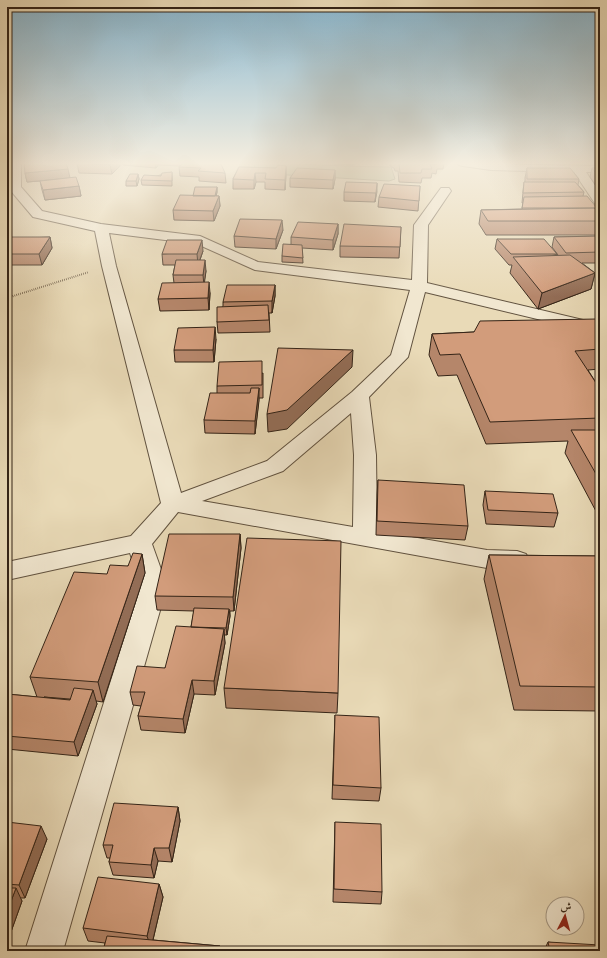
<svg xmlns="http://www.w3.org/2000/svg" width="607" height="958" viewBox="0 0 607 958" font-family="'IM FELL DW Pica',Amiri,serif">
  <style>
    .green { fill: #b1c192; stroke: #727254 }
    .lines { fill: none; stroke-linecap: round; stroke-linejoin: round }
    .minor-casing { stroke: #61523f; stroke-width: 2 }
    .path { stroke: #342417; stroke-width: 2; stroke-dasharray: 0.5 1.5; stroke-linecap: butt }
    .minor { fill: #f1e7d0; fill-rule: evenodd }
    .wall { fill: #b5866a; stroke: #342417; fill-rule: evenodd }
    .shaded-wall { fill: #936d56; stroke: #342417 }
    .building { fill: #d29c7b; stroke: #342417 }
  </style>
  <rect width="100%" height="100%" fill="#e9dab7"/>
  <filter id="stains"><feTurbulence type="fractalNoise" baseFrequency=".005" numOctaves="4"/><feColorMatrix values="0 0 0 0 .2 0 0 0 0 .09 0 0 0 0 .02 0 0 0 .5 -.17"/></filter>
  <radialGradient id="worn" r=".72"><stop offset=".6" stop-color="#630" stop-opacity="0"/><stop offset="1" stop-color="#630" stop-opacity=".3"/></radialGradient>
  <path class="green" d="M254 163C300 163 345 167 391 167L395 179 389 181 255 173Z"/>
  <g class="lines">
    <g class="minor-casing">
      <path id="minor" d="M9 163H21V187L42 211 101 224 200 236 258 262 412 280 414 225 441 188H449L451 191 428 225 427 283 600 324V334L425 292 408 357 369 397 376 455 377 531 487 550 517 551 526 554 529 560 526 566 517 569 487 568 178 512 152 544 167 586 63 951H25L141 586 130 553 7 580V562L131 536 161 503 102 266 95 231 33 217 11 191H7V183L9 184ZM109 233 197 244 255 270 410 290 391 355 352 392 267 461 181 493 116 266ZM351 413 354 455 353 527 202 501 283 471Z
        M457 163 600 166V172H586L600 193V206L596 205 574 172 491 170 463 166 459 165Z"/>
    </g>
    <path class="path" d="M7 298 89 272"/>
    <use href="#minor" class="minor"/>
  </g>
  <path class="wall" d="M77 163H119L120 166 112 174 79 173Z
    M123 163H183L225 173 226 183 199 181V177L180 176 179 167 180 166 159 165V164L156 168 123 165Z
    M319 163H354L353 165Z
    M390 163H444L443 169H437L436 174 432 173 431 178H422L421 183 399 182 398 171H395L394 168 390 166Z
    M514 163H564V165L514 164Z
    M286 166V175L285 190 265 189V182H256L254 189H233V179L239 167 276 168Z
    M527 168 579 179 578 185 584 192 583 196 597 208V211L600 214V235H486L479 224 481 210 522 209 523 203H522L523 192 524 182H525V178Z
    M592 168H600V186H596L590 177Z
    M335 170V179L333 189 290 187V178Z
    M172 172V186L142 185 141 180Z
    M25 173 70 178 79 186 81 196 45 200 42 190 40 181 27 182Z
    M138 174 139 179 137 186H126V181Z
    M377 183 375 202 344 201V192Z
    M420 186 418 211 378 207 379 197Z
    M217 187V192L216 196H219L220 206 214 221 174 220 173 210 193 196Z
    M338 224V234L333 250 302 248 303 263 282 262V256L291 244V237Z
    M401 227 399 258 340 257V246Z
    M283 230 276 249 235 247 234 236Z
    M600 236V263H582L595 273 591 289 538 309 510 273 512 265H509L495 249 497 239 558 255 552 247 554 237Z
    M50 237 52 248 42 265H7V239Z
    M203 251 200 260 206 271 204 282 210 293 209 310 160 311 158 299 174 283 173 275 175 265H163L162 254Z
    M275 285V296L272 313H269L270 332 218 333 217 322 223 306V302Z
    M600 321V369L588 370 600 389V515H598L565 453 568 441 486 444 457 375 438 376 429 355 432 334 474 332Z
    M216 339 214 362H175L174 350Z
    M263 373V398H259L255 434 205 433 204 420 217 393V386Z
    M378 480 468 526 465 540 376 535 377 494Z
    M485 491 558 513 554 527 486 524 483 505Z
    M240 534 241 548 234 611H230V616L227 635H224L225 643 215 695 194 694 185 733 141 730 138 716 141 706 133 705 130 692 165 668 191 627 194 611 157 610 155 596Z
    M142 554 145 573 103 702 96 701 97 704 78 756 7 749V694L37 697 30 677 107 574 128 566ZM44 697 70 699V700Z
    M489 555 600 556V711L514 710 484 579Z
    M224 688 338 693 337 713 226 708Z
    M335 715 381 788 379 801 332 799Z
    M178 807 180 821 172 862 158 861 154 878 113 875 109 862 110 858H107L103 845Z
    M7 822 47 839 25 898H20L22 901 7 943Z
    M335 822 382 892 381 904 333 902Z
    M159 884 163 897 153 940 220 946 221 951H103L105 943 88 941 83 928Z
    M548 942 600 951H544Z"/>
  <path class="shaded-wall" d="M113 163H119L120 166 112 174 110 165Z
    M156 163H159V164L156 168 155 164Z
    M286 166V175L285 190V180Z
    M68 169 70 178 27 182 25 173Z
    M335 170V179L333 189V180Z
    M255 173 256 182 254 189V180Z
    M138 174 139 179 137 186 136 181Z
    M377 183V192L375 202 376 193Z
    M79 186 81 196 45 200 43 190Z
    M217 187V192L215 202V197Z
    M219 196 220 206 214 221 213 211Z
    M282 220 283 230 276 249V239Z
    M338 224V234L333 250V240Z
    M50 237 52 248 42 265 39 254Z
    M202 240 203 251 198 265 197 254Z
    M205 260 206 271 204 286 203 275Z
    M595 273 591 289 538 309 542 293Z
    M209 282 210 293 209 310 208 298Z
    M275 285V296L272 313V301Z
    M215 327 216 339 214 362 213 350Z
    M353 350 352 367 287 429 268 432 267 414Z
    M259 388V401L255 434V421Z
    M240 534 241 548 234 611 233 597Z
    M142 554 145 573 103 702 98 682Z
    M229 609 230 616 227 635 226 628Z
    M224 629 225 643 215 695 214 681Z
    M192 680 194 694 185 733 183 719Z
    M93 690 97 704 78 756 74 742Z
    M178 807 180 821 172 862 169 848Z
    M41 826 47 839 25 898 19 885Z
    M154 848 158 861 154 878 151 865Z
    M159 884 163 897 151 948 147 936Z
    M16 888 22 901 7 943V912Z"/>
  <path class="building" d="M24 163H66L68 169 25 173Z
    M77 163H113L110 165Z
    M183 163H205L221 164 225 173 198 171 201 168 179 167Z
    M399 163H437V164H430L432 169H422L421 173H400Z
    M278 165 286 166 285 180 265 179 266 173H255L254 180 233 179 239 167 276 168Z
    M297 168 335 170 333 180 290 178Z
    M527 168H570L579 179H527Z
    M592 168H600V176H598Z
    M172 172V181L141 180 144 175 161 176 162 173Z
    M130 174H138L136 181H126Z
    M76 177 79 186 43 190 40 181Z
    M346 182 377 183 376 193 344 192Z
    M524 182H575L584 192 523 193Z
    M384 184 420 186 419 201 379 197Z
    M195 187H217L215 196H193Z
    M180 195 219 196 213 211 173 210Z
    M587 196 597 208H522L524 197Z
    M594 208 600 214V221H488L481 210Z
    M240 219 282 220 276 239 234 236Z
    M298 222 338 224 333 240 291 237Z
    M344 224 401 227 400 247 340 246Z
    M600 236V252L566 253 554 237Z
    M8 237H50L39 254H7V239Z
    M497 239H544L557 254H511Z
    M167 240H202L197 254H162Z
    M283 244 302 245 303 258 282 256Z
    M570 255 595 273 542 293 513 257Z
    M176 260H205L203 275H173Z
    M209 282 208 298 158 299 162 283Z
    M227 285H275L272 301 223 302Z
    M268 305 269 320 217 322V307Z
    M597 319 600 321V349L575 351 600 389V418L490 422 460 354 440 355 432 334 474 332 480 321Z
    M215 327 213 350H174L178 328Z
    M278 348 353 350 287 410 267 414Z
    M262 361V385L217 386 219 362Z
    M251 388H259L255 421 204 420 210 393H250Z
    M571 430H600V481Z
    M378 480 464 485 468 526 377 521Z
    M485 491 553 494 558 513 488 510Z
    M169 534H240L233 597 155 596Z
    M247 538 341 541 338 693 224 688Z
    M133 553 142 554 98 682 30 677 74 572 107 574 110 565 128 566Z
    M489 555 600 556V687L520 686Z
    M194 608 229 609 226 628 191 627Z
    M176 626 224 629 214 681 192 680 183 719 138 716 145 692H130L137 666 165 668Z
    M74 688 93 690 74 742 7 736V694L70 700Z
    M335 715 379 717 381 788 333 785Z
    M114 803 178 807 169 848H154L151 865 109 862 113 845H103Z
    M7 822 41 826 19 885 7 884Z
    M335 822 381 824 382 892 334 889Z
    M98 877 159 884 147 936 83 928Z
    M7 888H16L7 912Z
    M107 936 220 946V951H103Z
    M548 942 600 945V951H550Z"/>
  <linearGradient id="sky" x2="0" y2="1"><stop stop-color="#87b7d1"/><stop offset="0.55" stop-color="#f5eedf"/><stop offset="1" stop-color="#f5eedf" stop-opacity="0"/></linearGradient>
  <rect width="607" height="297" fill="url(#sky)"/>
  <rect width="607" height="958" fill="none" stroke="#e9dab7" stroke-width="24"/>
  <rect x="8" y="8" width="591" height="942" fill="none" stroke="#342417" stroke-width="2"/>
  <rect x="12" y="12" width="583" height="934" fill="none" stroke="#342417"/>
  <g transform="translate(565 916) rotate(6)"><circle r="19" fill="#f1e7d0" stroke="#a59986"/>
  <path d="M0-3L7 15L0 10L-7 15Z" fill="#8f2418"/>
  <text y="-6" font-size="11" font-weight="bold" text-anchor="middle" fill="#342417">ش</text>
  </g>
  <rect width="100%" height="100%" filter="url(#stains)"/>
  <rect width="100%" height="100%" fill="url(#worn)"/>
</svg>
